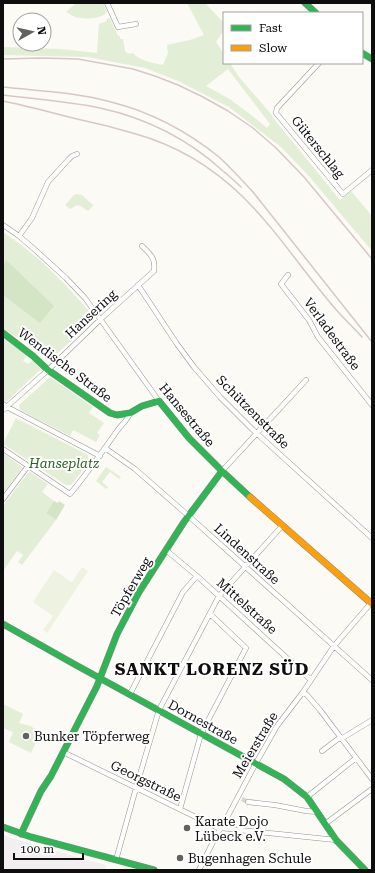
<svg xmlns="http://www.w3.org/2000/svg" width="375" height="873" viewBox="0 0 375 873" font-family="'Roboto Serif',serif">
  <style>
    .industrial { fill: #f3eef0 }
    .green { fill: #e3eed6; fill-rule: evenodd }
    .forest { fill: #d4e5c5 }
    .pitch { fill: #edf3e0 }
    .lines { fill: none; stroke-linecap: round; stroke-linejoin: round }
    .street-tunnel { stroke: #d7d7d2; stroke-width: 4.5; stroke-dasharray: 4.5 2; stroke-linecap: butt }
    .street-casing { stroke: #959492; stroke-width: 5.5 }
    .fast-casing { stroke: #8b8b88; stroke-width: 7 }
    .slow-casing { stroke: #8b8b88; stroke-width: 7 }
    .street { stroke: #fefefd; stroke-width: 4.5 }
    .fast { stroke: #30b455; stroke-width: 6 }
    .slow { stroke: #ff9f0a; stroke-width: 6 }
    .rail { stroke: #d6c7c6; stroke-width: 1.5 }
    .poi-dot { fill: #61615e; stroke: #fff; stroke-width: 1.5 }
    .labels { text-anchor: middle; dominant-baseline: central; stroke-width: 4; stroke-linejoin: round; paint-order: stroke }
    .street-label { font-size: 13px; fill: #0e0e0e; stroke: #fff }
    .park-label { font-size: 13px; font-style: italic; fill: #2f6025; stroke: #fff }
    .poi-label { font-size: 13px; fill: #0e0e0e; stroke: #fff; text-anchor: start }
    .district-label { font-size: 17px; font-weight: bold; letter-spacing: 1px; fill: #0e0e0e; stroke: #fff }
  </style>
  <rect width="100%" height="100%" fill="#fbfaf4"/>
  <path class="industrial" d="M3 835 30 844 106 865 105 870H3Z"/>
  <path class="green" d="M76 3H103L107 12C100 20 85 19 75 17 72 16 69 13 66 12Z
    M187 3H206V4L224 23V30L216 42 224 54V63H230L239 77 271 114 274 119 340 200 351 191 372 216V251L307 174 281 147 229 107 178 81 145 68 87 57 3 55V47L61 49 97 53 99 24 107 21 106 19 110 18 118 36H120V39H123L125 51C127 54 130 54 133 53 139 61 154 63 163 65L168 53 167 45 190 40 204 35ZM228 69 270 124 267 128 250 114 228 98 206 86Z
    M77 194 82 195 93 205V206L88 211C84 209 80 203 75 206 73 207 71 209 70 209L66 206V204L74 195Z
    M3 232C38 255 66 284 93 316L94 320 50 360H48L21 337 17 338 3 328Z
    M3 338 27 355 23 361 28 364 33 360 41 369 6 402 3 399Z
    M50 377 93 407 89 413 104 423 97 433 100 435 96 442 73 430 70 436 20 410 19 405Z
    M16 418 88 455 89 462 71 485H66L3 444Z
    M3 453 21 466 22 468 3 494Z
    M106 467 121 477 119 479 110 472 102 482 108 487 106 489 96 481Z
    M30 472 48 484 42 492 54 501 46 513 56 520 22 565 18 562 23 555 17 551 3 571V506L28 473Z
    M3 704 23 714 19 723 31 726 40 734 31 753 9 742 13 732 3 728Z"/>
  <path class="forest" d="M6 260 54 306 40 323 3 295V267Z
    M54 501 58 503 59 501 65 505 56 520 46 513Z"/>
  <path class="pitch" d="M82 567 88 571 47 633 43 630 53 616 33 602 54 570 71 582 73 581Z"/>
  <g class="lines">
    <path class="street-tunnel" d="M242 799 248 802"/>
    <g class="street-casing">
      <path id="street" d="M107 3 118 27 136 24
        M319 63 277 108 276 113 343 194 372 170
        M3 225 19 236 33 248 66 278 85 298 159 401
        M19 236 32 218 48 182 68 160 72 156 77 154
        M288 275 281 284 309 320 318 337 372 405
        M138 285 177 344 194 367 220 397 253 430 372 538
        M3 404 7 407 100 456
        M3 410 48 370 104 316 154 271C156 258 150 254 142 246
        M105 448 135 469 183 511 372 680
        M3 449 70 494C87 474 102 452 117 431 121 425 128 420 130 413
        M222 471 306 380
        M3 499 28 466
        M166 550 197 576 311 680
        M303 692 307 695 320 710 372 779
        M130 694 183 592 197 576
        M322 751 338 739H341L372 720
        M63 752 220 829
        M307 797 356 758
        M248 802 275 805 306 811 317 812
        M180 809 201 734 246 648 210 614
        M325 824 372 789
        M221 828 336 840
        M116 860 136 788 159 710 219 596 282 526
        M199 870 217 834 223 825 256 763 277 726 303 692 334 646 371 603"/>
    </g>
    <g class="fast-casing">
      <path id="fast" d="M305 3 316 13
        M362 53 372 59
        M3 333 33 356 48 370 110 413 117 415 130 413 142 406 159 401 189 438 222 471 250 497
        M3 624 74 664 284 779 307 797 336 840 365 870
        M3 827 31 837 154 870
        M21 834 41 791 51 776 97 686 117 634 139 592 184 522 222 471"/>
    </g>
    <g class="slow-casing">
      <path id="slow" d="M250 497 372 604"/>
    </g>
    <use href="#street" class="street"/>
    <use href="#fast" class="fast"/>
    <use href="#slow" class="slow"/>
    <path class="rail" d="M3 59 42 58 78 59 133 69 155 76 178 85 203 97 228 111 253 128 276 148 304 177 372 259
      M3 87C39 91 76 92 111 102 151 112 188 132 219 157 231 168 242 180 253 192L372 342
      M3 95C35 99 68 101 100 108 146 118 188 139 223 171 229 176 235 181 241 187
      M3 101C28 106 52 113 77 119 96 123 116 128 136 134 175 145 212 167 242 196 276 229 302 270 333 306 342 317 352 326 362 337"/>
  </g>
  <g class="poi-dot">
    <circle cx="26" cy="736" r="4"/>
    <circle cx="187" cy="828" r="4"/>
    <circle cx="180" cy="858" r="4"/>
  </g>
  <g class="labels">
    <g class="street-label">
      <text transform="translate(318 147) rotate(51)">Güterschlag</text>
      <text transform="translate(91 314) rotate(-43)">Hansering</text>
      <text transform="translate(332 334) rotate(54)">Verladestraße</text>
      <text transform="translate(65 365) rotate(37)">Wendische Straße</text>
      <text transform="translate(253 412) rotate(45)">Schützenstraße</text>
      <text transform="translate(187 415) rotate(50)">Hansestraße</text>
      <text transform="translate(247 554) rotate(42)">Lindenstraße</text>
      <text transform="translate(131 587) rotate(-60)">Töpferweg</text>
      <text transform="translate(247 606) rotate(42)">Mittelstraße</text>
      <text transform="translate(203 722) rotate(29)">Dornestraße</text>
      <text transform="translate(255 745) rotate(-59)">Meierstraße</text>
      <text transform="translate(146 781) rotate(26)">Georgstraße</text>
    </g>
    <g class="park-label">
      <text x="64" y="463">Hanseplatz</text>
    </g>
    <g class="poi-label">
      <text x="34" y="736">Bunker Töpferweg</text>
      <text x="195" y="821">Karate Dojo<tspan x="195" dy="15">Lübeck e.V.</tspan></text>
      <text x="188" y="858">Bugenhagen Schule</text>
    </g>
    <g class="district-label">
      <text x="212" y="669">SANKT LORENZ SÜD</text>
    </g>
  </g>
  <rect width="375" height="873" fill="none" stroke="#0e0e0e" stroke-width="8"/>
  <rect x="223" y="12" width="140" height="52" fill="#ffffff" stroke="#9f9f9f"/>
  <rect x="231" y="25" width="20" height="6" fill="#30b455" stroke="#9f9f9f"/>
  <text x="259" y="32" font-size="12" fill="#0e0e0e">Fast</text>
  <rect x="231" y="45" width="20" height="6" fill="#ff9f0a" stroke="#9f9f9f"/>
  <text x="259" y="52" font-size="12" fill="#0e0e0e">Slow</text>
  <g transform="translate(32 32) rotate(82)"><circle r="19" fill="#ffffff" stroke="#9f9f9f"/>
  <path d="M0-3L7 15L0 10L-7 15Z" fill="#61615e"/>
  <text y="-6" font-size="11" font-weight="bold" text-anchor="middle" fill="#0e0e0e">N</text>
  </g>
  <path d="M14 853v6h69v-6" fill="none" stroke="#0e0e0e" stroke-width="2"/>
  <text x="20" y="853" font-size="12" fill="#0e0e0e" stroke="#ffffff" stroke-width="3" paint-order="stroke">100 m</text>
</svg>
